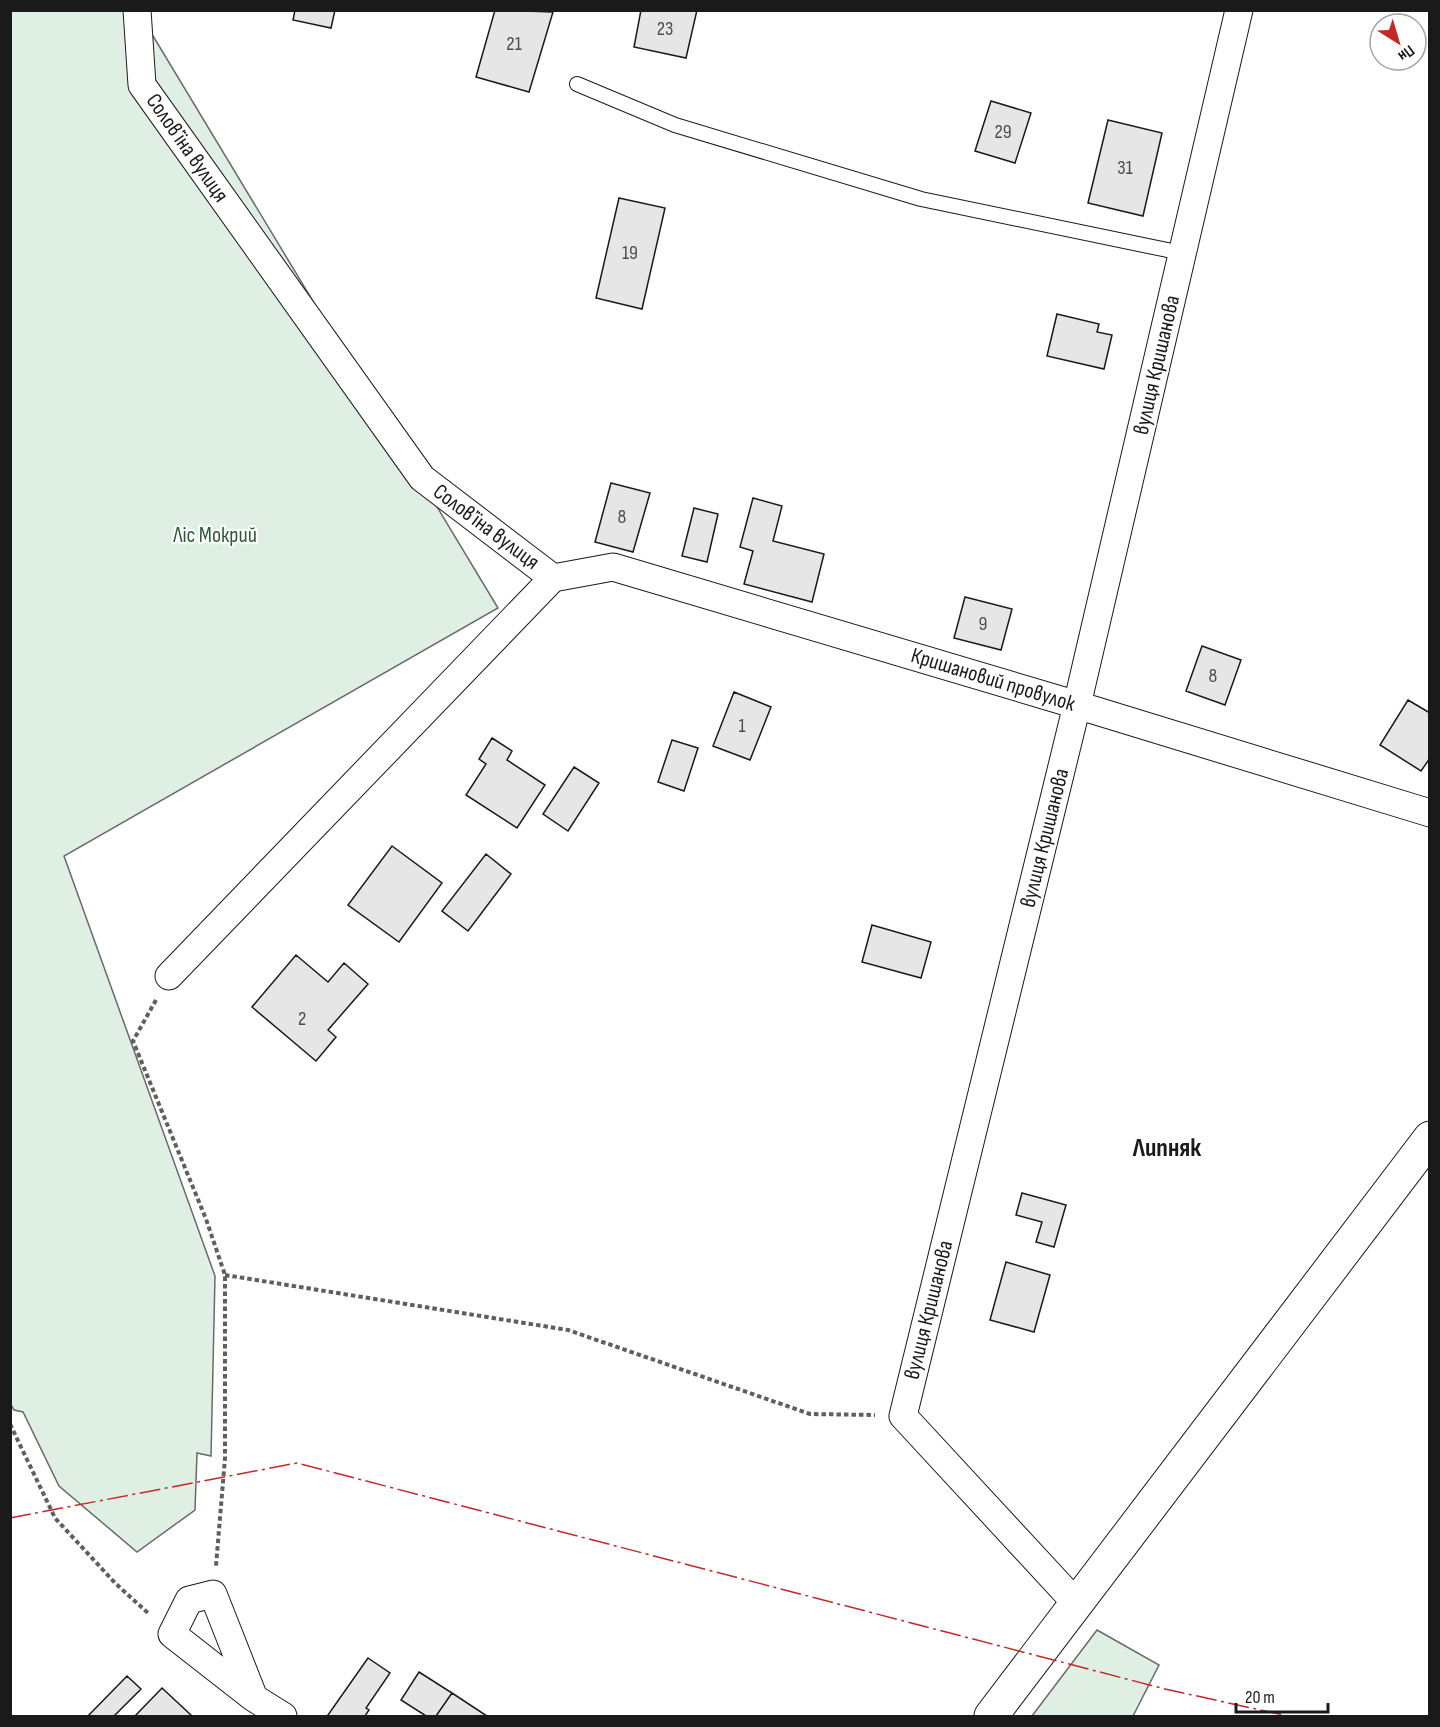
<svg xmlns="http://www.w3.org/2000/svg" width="1440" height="1727" viewBox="0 0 1440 1727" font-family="'Sofia Sans Condensed',sans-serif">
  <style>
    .green { fill: #e0efe3; stroke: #6a6a6a; stroke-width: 1.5 }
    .building { fill: #e6e6e6; stroke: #1a1a1a; stroke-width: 1.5 }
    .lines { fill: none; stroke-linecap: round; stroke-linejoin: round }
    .lane-casing { stroke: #1a1a1a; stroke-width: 16 }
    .street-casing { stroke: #1a1a1a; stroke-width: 29 }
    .secondary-casing { stroke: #1a1a1a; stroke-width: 35 }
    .path { stroke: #5f5f5f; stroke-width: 4; stroke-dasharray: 4.5 3; stroke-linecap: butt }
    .lane { stroke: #fff; stroke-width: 14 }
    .street { stroke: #fff; stroke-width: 27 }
    .secondary { stroke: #fff; stroke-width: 33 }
    .power { stroke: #c62828; stroke-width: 1.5; stroke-dasharray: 21 4.5 3 4.5; stroke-linecap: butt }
    .labels { text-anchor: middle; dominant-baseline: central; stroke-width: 4.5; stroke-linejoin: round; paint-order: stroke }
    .number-label { font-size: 20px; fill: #4d4d4d }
    .street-label { font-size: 22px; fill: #1a1a1a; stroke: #fff }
    .park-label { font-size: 22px; fill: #2b5a34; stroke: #fff }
    .quarter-label { font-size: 26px; font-weight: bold; fill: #1a1a1a; stroke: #fff }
  </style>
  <rect width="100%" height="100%" fill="#fff"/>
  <path class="green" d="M10 11H138L498 608 64 856 215 1276 211 1456 197 1453 195 1510 137 1552 59 1486 23 1412 14 1410 11 1405Z
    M1097 1630 1159 1665 1133 1716H1032Z"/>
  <path class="building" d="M295 10H335L331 28 293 20Z
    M495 10 553 12 529 92 476 77Z
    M641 10H697L686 58 634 47Z
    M991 101 1031 113 1015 163 975 151Z
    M1108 120 1162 133 1143 216 1088 203Z
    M619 198 665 208 642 309 596 298Z
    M1057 314 1099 324 1097 332 1112 335 1104 369 1047 356Z
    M611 483 650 493 633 552 595 542Z
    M753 498 782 506 773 541 824 554 812 602 744 584 753 551 740 547Z
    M694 508 718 514 707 562 682 556Z
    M965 597 1012 609 1001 650 954 638Z
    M1202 646 1241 660 1225 705 1186 691Z
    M734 692 771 707 750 760 713 746Z
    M1408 700 1430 713V758L1421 771 1380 745Z
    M492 738 512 751 507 760 545 785 517 828 466 795 486 764 479 759Z
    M672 740 698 748 684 791 658 782Z
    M574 767 599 783 568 831 543 814Z
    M392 846 442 883 399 942 348 905Z
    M486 854 511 874 468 931 442 911Z
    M872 925 931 942 921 978 862 962Z
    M296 955 328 982 344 963 368 984 328 1030 336 1037 316 1061 252 1007Z
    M1022 1193 1066 1205 1054 1247 1036 1242 1042 1222 1016 1215Z
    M1006 1262 1050 1275 1034 1332 990 1320Z
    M368 1658 390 1673 366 1708 369 1710 365 1716H330L328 1715Z
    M419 1672 452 1693 436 1716H426L401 1700Z
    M127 1676 141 1689 114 1716H88Z
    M162 1688 192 1716H135Z
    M452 1693 487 1716H436Z"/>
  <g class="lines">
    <g class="lane-casing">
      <path id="lane" d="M577 84 675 125 921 199 1182 253"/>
    </g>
    <g class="street-casing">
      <path id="street" d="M137 10 142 85 422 478 553 578
        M553 578 613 567 1077 705 1430 813
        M169 976 553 578
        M1076 1603 903 1416 1077 705 1239 10
        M254 1698 213 1594 189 1600 172 1634 254 1698 283 1716"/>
    </g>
    <g class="secondary-casing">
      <path id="secondary" d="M991 1716 1430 1138"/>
    </g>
    <path class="path" d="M156 1000 133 1041 206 1219 225 1275V1458L216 1566
      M225 1275 568 1330 810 1414 875 1415
      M10 1424 55 1518 115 1583 149 1614"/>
    <use href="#lane" class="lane"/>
    <use href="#street" class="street"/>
    <use href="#secondary" class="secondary"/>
    <path class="power" d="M10 1518 297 1463 1165 1689 1288 1716"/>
  </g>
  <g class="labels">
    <g class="number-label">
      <text x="665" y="29">23</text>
      <text x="514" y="44">21</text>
      <text x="1003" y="132">29</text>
      <text x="1125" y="168">31</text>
      <text x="630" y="253">19</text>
      <text x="622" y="517">8</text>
      <text x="983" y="624">9</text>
      <text x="1213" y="676">8</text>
      <text x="742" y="726">1</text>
      <text x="302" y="1019">2</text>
    </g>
    <g class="street-label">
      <text transform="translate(187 148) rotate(55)">Соловʼїна вулиця</text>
      <text transform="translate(1157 365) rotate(-77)">вулиця Кришанова</text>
      <text transform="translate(486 527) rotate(37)">Соловʼїна вулиця</text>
      <text transform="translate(993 680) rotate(17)">Кришановий провулок</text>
      <text transform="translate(1045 838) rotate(-76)">вулиця Кришанова</text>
      <text transform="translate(929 1310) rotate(-76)">вулиця Кришанова</text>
    </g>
    <g class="park-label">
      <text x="215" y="535">Ліс Мокрий</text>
    </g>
    <g class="quarter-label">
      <text x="1167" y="1148">Липняк</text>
    </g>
  </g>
  <rect width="1440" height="1727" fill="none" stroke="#1a1a1a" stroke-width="24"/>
  <g transform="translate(1398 42) rotate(143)"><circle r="28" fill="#ffffff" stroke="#a3a3a3" stroke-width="1.5"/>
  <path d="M0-4.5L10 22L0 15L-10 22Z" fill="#c62828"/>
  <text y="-9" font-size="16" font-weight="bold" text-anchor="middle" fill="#1a1a1a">Пн</text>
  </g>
  <path d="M1236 1703v9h92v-9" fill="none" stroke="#1a1a1a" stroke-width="3"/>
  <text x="1245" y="1703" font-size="18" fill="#1a1a1a" stroke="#ffffff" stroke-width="4.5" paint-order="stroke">20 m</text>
</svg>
